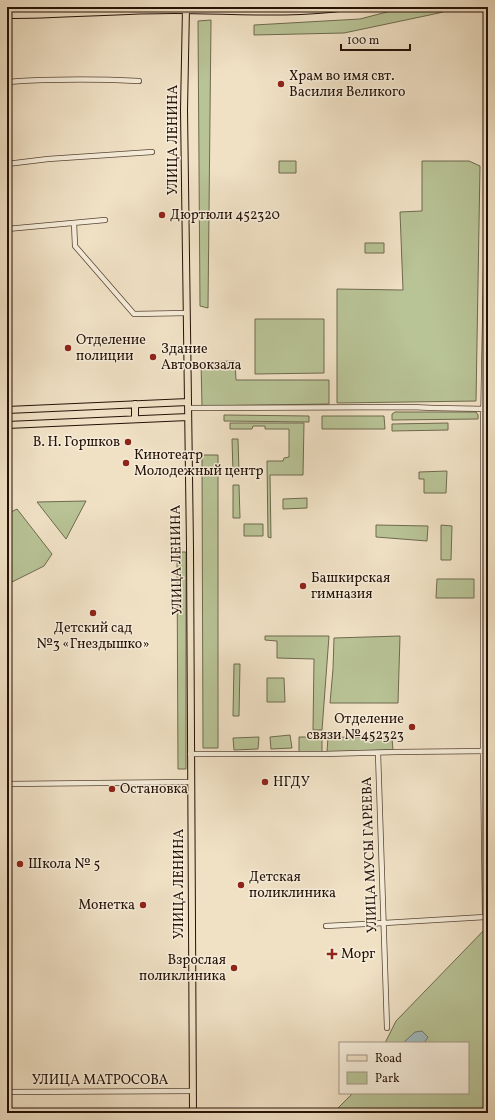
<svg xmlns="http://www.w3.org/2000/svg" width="495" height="1120" viewBox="0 0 495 1120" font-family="Vollkorn,serif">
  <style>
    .green { fill: #b8c396; stroke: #6e6a4e }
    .water { fill: #a0bbbf; stroke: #6f7775 }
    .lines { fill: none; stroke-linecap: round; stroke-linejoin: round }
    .minor-casing { stroke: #584536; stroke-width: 6 }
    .major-casing { stroke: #251107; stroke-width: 8 }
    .minor { stroke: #f5ecd9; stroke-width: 4.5 }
    .major { stroke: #f0e1c5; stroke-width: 6 }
    .poi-dot { fill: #8f2418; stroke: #f5ecd9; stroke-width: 1.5 }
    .labels { text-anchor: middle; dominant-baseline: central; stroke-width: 3; stroke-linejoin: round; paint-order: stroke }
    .poi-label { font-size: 14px; fill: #251107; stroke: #f5ecd9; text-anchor: start }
    .street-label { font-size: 14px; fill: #251107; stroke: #f5ecd9 }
  </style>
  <rect width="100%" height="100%" fill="#f0e1c5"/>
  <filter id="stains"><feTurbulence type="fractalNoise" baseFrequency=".005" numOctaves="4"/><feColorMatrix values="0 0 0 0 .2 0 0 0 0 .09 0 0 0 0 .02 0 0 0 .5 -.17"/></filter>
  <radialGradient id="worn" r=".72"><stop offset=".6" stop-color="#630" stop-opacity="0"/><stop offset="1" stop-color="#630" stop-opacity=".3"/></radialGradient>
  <path class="green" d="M406 7H458L439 13 344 33 254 35V25L360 19Z
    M211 20 208 308 200 306 198 21Z
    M279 161H296V173H279Z
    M422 161H469L480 166 476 401 337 403V289L403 290 400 212 422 211Z
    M365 243H384V253H365Z
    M255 319H324V373L255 374Z
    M235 361 236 380H329V404L202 406 201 362Z
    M395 412H476L478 415V419L392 420V414Z
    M224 415 309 416V422L224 421Z
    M322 416H384L385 429H322Z
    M230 423H304L303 475H270L271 538 268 537 267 461H283L284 458 289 457V429H265V426H253L252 429H230Z
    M448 423V430L392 431V424Z
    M232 439H238L239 472 233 473Z
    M202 455H218V748H203Z
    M447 471 446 493H424V479H419V472Z
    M233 485H239L240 518H233Z
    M307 498V508L283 509V499Z
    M86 501 66 539 37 502Z
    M17 509 52 554 44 566 12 582 7 574V514Z
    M244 524H263V536H244Z
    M376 525 428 526 427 541 376 537Z
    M441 525 452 526 451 560H441Z
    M177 552H186V769H178Z
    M437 579H474V598H436Z
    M265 636H329L322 730H313L314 659 277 658V641L265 640Z
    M400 636 398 703H330L333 669 334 638Z
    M234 664H240L239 716H233Z
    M267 678H284L285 702H267Z
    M290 735 292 748 271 749 270 737Z
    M259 737 258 749 234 750 233 738Z
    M299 737H322V752H299Z
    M328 737 392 738 393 750 327 752Z
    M488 926V1113H333L353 1093H468V1043H385L396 1021Z"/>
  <path class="water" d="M422 1031 428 1037 424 1043H403L415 1032Z"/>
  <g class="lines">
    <g class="minor-casing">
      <path id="minor" d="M7 82C51 79 95 79 139 81
        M7 164 48 159 152 152
        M74 223 75 246 134 314 187 313
        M7 229 105 220
        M188 408 411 407 434 408 488 409
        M378 753 387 1028
        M190 754H324L396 752 488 751
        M7 784 190 782
        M326 926 384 923 485 917 483 752V430L488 155
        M7 1092 192 1091"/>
    </g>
    <g class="major-casing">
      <path id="major" d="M186 7 184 110 190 548 193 1113
        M7 15C63 15 118 10 174 10 232 10 289 15 347 7
        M135 404V419
        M7 410 188 402
        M7 425 188 417"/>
    </g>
    <use href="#minor" class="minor"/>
    <use href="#major" class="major"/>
  </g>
  <g class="poi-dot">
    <circle cx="281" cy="84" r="4"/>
    <circle cx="162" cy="215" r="4"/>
    <circle cx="68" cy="348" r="4"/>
    <circle cx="153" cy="357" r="4"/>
    <circle cx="128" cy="442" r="4"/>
    <circle cx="126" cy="463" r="4"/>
    <circle cx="303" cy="586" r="4"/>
    <circle cx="93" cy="613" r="4"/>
    <circle cx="412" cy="727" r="4"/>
    <circle cx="265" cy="782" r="4"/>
    <circle cx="112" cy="789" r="4"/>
    <circle cx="20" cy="864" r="4"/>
    <circle cx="241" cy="885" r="4"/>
    <circle cx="143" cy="905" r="4"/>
    <path d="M330 948h4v4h4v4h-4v4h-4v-4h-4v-4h4z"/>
    <circle cx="234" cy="968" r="4"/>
  </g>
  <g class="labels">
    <g class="poi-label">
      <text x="289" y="76">Храм во имя свт.<tspan x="289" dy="16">Василия Великого</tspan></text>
      <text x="170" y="215">Дюртюли 452320</text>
      <text x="76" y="340">Отделение<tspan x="76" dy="16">полиции</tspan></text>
      <text x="161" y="349">Здание<tspan x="161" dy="16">Автовокзала</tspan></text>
      <text x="120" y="442" text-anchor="end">В. Н. Горшков</text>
      <text x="134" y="455">Кинотеатр<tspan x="134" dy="16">Молодежный центр</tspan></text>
      <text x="311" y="578">Башкирская<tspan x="311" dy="16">гимназия</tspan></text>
      <text x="93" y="628" text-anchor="middle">Детский сад<tspan x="93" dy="16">№3 «Гнездышко»</tspan></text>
      <text x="404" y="719" text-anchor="end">Отделение<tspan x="404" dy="16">связи №452323</tspan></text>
      <text x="273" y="782">НГДУ</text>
      <text x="120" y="789">Остановка</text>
      <text x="28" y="864">Школа № 5</text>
      <text x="249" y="877">Детская<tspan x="249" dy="16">поликлиника</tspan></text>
      <text x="135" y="905" text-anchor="end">Монетка</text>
      <text x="341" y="954">Морг</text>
      <text x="226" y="960" text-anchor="end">Взрослая<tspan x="226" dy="16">поликлиника</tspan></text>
    </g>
    <g class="street-label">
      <text transform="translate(173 140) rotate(-90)">УЛИЦА ЛЕНИНА</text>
      <text transform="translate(177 560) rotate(-91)">УЛИЦА ЛЕНИНА</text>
      <text transform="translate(370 855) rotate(-92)">УЛИЦА МУСЫ ГАРЕЕВА</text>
      <text transform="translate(179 884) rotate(-90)">УЛИЦА ЛЕНИНА</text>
      <text x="100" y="1080">УЛИЦА МАТРОСОВА</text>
    </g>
  </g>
  <rect width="495" height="1120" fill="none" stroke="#f0e1c5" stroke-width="24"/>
  <rect x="8" y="8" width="479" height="1104" fill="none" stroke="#251107" stroke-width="2"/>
  <rect x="12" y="12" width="471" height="1096" fill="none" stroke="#251107"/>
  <rect x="339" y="1042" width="130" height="52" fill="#f5ecd9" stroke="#a29485"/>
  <rect x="347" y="1055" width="20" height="6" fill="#f0e1c5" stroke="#a29485"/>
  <text x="375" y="1062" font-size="12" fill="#251107">Road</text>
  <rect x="347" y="1072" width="20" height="12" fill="#b8c396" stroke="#a29485"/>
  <text x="375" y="1082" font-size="12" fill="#251107">Park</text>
  <path d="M341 44v6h69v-6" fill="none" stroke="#251107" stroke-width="2"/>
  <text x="347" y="44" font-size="12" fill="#251107" stroke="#f5ecd9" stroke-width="3" paint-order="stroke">100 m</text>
  <rect width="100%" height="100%" filter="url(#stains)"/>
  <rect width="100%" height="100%" fill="url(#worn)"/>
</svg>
